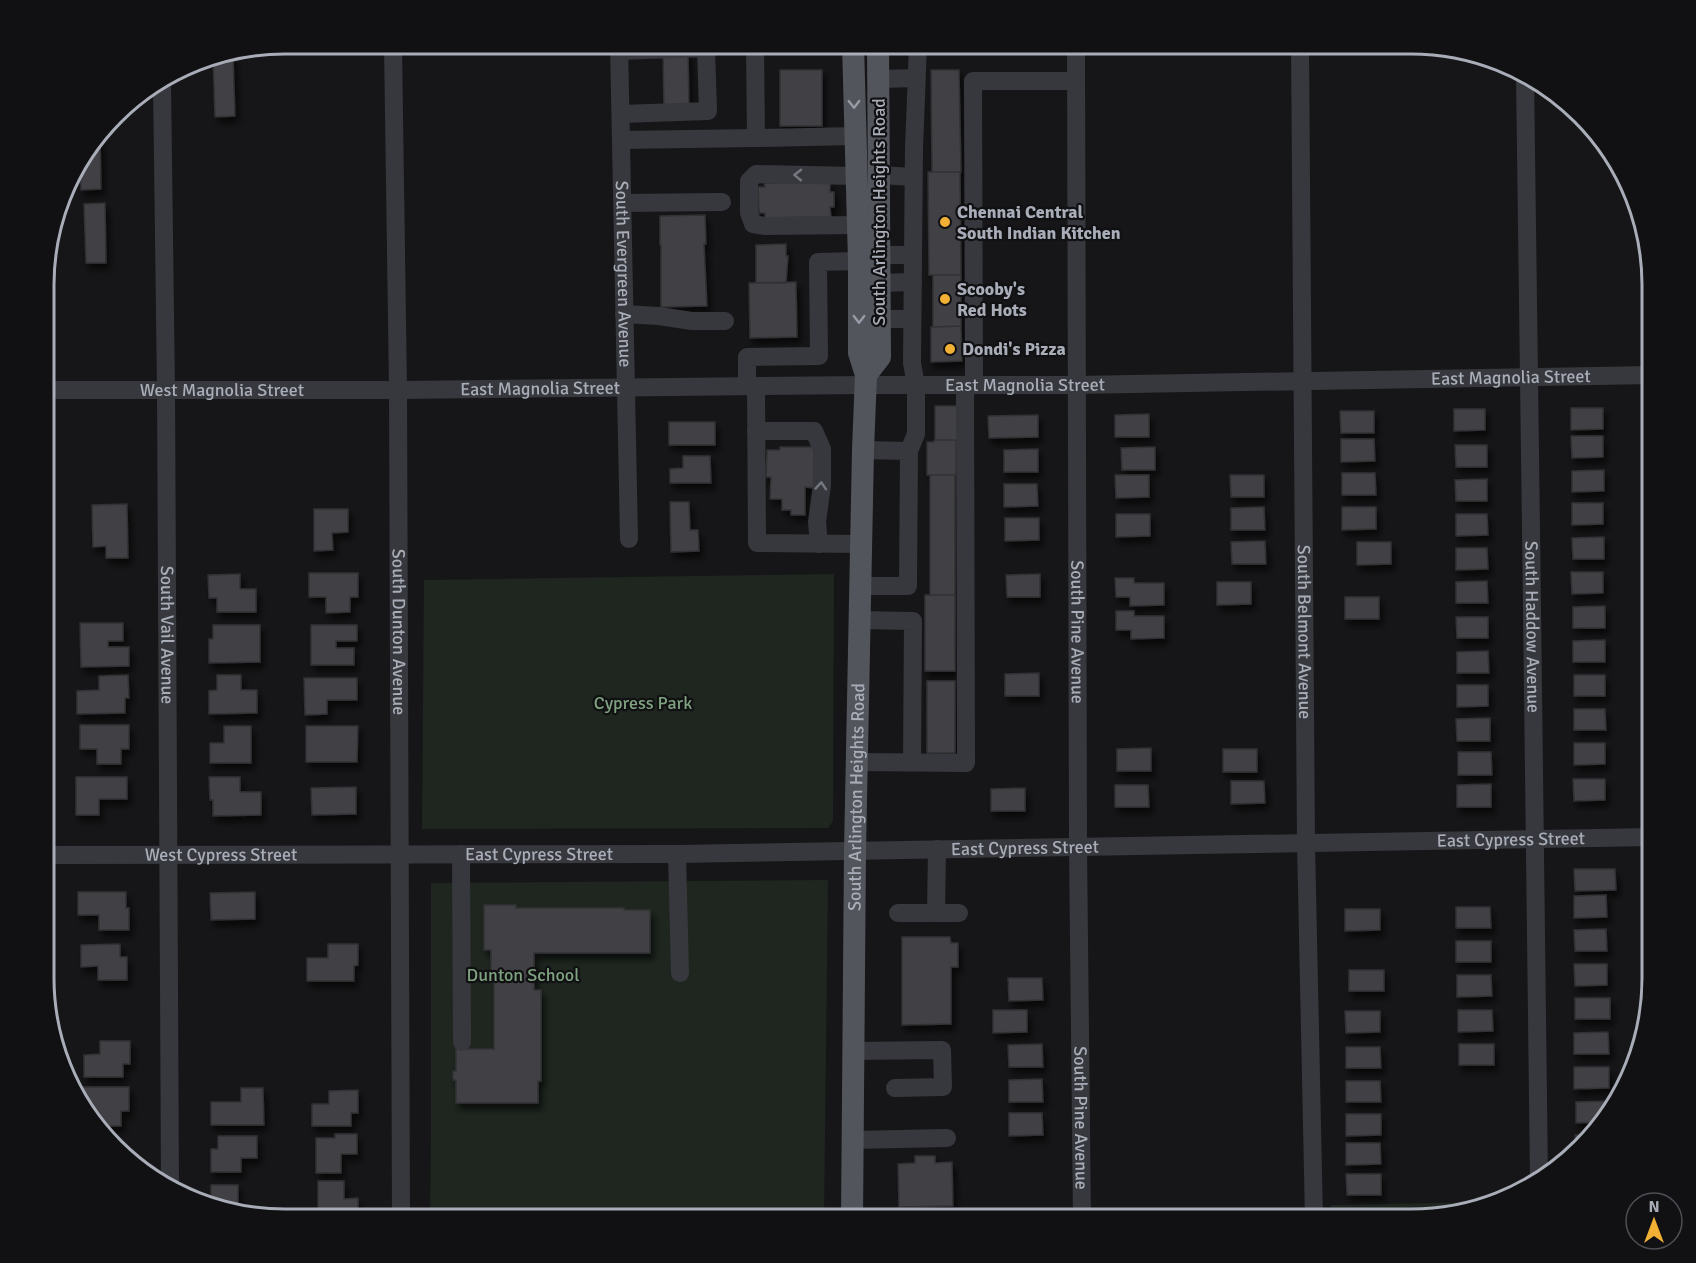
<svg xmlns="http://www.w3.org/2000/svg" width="1696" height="1263" viewBox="0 0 1696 1263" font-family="Signika,sans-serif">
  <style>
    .green { fill: #1e261f }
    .building { fill: #404145; stroke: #303034; stroke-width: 1.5; filter: url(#shadow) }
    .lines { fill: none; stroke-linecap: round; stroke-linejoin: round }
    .minor { stroke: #37383d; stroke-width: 18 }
    .major { stroke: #53555c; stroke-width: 22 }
    .oneway { stroke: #979ba6 }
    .oneway2 { stroke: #757881 }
    .poi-dot { fill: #f2b134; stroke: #111113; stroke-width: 2 }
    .labels { text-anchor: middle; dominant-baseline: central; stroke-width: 4.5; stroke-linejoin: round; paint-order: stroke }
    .street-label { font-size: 18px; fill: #a8adb8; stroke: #111113 }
    .poi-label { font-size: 18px; font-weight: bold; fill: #a8adb8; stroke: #111113; text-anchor: start }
    .park-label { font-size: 18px; fill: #7fa381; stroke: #111113 }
    .rim { fill: none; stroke: #a8adb8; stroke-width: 3 }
  </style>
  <defs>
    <filter id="shadow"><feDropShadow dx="3.5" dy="6" stdDeviation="3" flood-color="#0009"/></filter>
  </defs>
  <rect width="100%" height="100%" fill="#161618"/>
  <path class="green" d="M834 574 833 821 828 828 422 829 424 580Z
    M828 880 824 1217 430 1219 431 1132V883Z
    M1487 1202 1411 1219H1331V1205Z"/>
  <path class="building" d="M688 51 689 108 664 109 663 52Z
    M233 56 235 116 215 117 213 57Z
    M780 70H822V126H780Z
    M931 70H959L961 172H932Z
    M100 135 101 189 81 190 80 159Z
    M928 172H960L961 275H929Z
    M830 182V192H834V207H830L831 217 765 218V213H759L758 187H765L764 183Z
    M105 203 106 263H86L84 204Z
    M705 215 706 244H704L707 306 661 307V245H660V216Z
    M786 244V256H788L786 283H756V245Z
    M933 275H961V326L933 327Z
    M796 282 797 337 750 338 749 283Z
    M961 326 962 361 931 362V327Z
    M935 406H957V440H935Z
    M1571 408H1603V429L1571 430Z
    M1454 409H1485V430L1454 431Z
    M1340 411H1374V433H1341Z
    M1149 414V437H1115V415Z
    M1038 415V437L989 438 988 416Z
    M669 422H715V445H669Z
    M1571 436H1603V457L1572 458Z
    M1341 439H1374L1375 461 1341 462Z
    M934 440H956V475H927V442H934Z
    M1455 445H1487V467H1456Z
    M780 447H815L814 488 805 487V515H791V510H782V499H770L771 477H766L767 450H780Z
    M1155 447V470H1122L1121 448Z
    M1038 449V472H1004V450Z
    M683 456H710L711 483H670V469L683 468Z
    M1604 470V491L1572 492V471Z
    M1342 473H1375L1376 495H1342Z
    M930 475H955V595H930Z
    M1115 475H1149V497L1116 498Z
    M1230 475H1264V497H1231Z
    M1487 479V501H1456L1455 480Z
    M1004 484H1037L1038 506 1004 507Z
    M670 502H689L690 530H698L699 551 671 552Z
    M1572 503H1603V524L1572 525Z
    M127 504 128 558H106V546L93 547 92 505Z
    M1264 507 1265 530H1231V508Z
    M1342 507H1376V529L1342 530Z
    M314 509H348V532L332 533 333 550 314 551Z
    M1116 514H1150V536L1116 537Z
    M1456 514H1487L1488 535 1456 536Z
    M1005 518H1039V540L1005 541Z
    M1604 537V559H1573L1572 538Z
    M1265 541 1266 564H1232L1231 542Z
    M1357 542H1391V564L1357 565Z
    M1456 548H1487L1488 569 1456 570Z
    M1571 572H1603V593L1572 594Z
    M309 573H358V597H350V612L326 613V597H309Z
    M240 574V589H256V612H217V598H209L208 575Z
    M1040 574V597H1007L1006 575Z
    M1115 578H1134V583H1164V605L1130 606V597H1116Z
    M1487 581 1488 603H1456V582Z
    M1217 582H1251V604L1217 605Z
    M925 595H955V671H925Z
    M1345 597H1379V619H1345Z
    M1605 606V628H1573V607Z
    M1116 611H1134V616H1164V638L1131 639V630H1116Z
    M1456 617H1488V638H1457Z
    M80 623H123V641H108V647H129V666L81 667Z
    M213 625H260V662L209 663V639H213Z
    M311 625H357V641H336V648H354V665H311Z
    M1605 640V662H1573V641Z
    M1488 651 1489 673H1457V652Z
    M1039 673V696H1005V674Z
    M128 675 129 698H125V713L77 714V691L99 690V676Z
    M217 675H241V690H257V713L209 714V691L217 690Z
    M1574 675H1605V696H1574Z
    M304 678H357V700H327V714L305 715Z
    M927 681H955V753H927Z
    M1457 685H1488V706L1457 707Z
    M1574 709H1605L1606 730H1574Z
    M1490 718V741H1457L1456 719Z
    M80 725H129V749H121V764H97V749H80Z
    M224 726H251V763H210V743H224Z
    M306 726H358L357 762H306Z
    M1574 743H1605V764L1574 765Z
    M1151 748V771H1117V749Z
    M1223 749H1257V772H1223Z
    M1458 752H1491L1492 775H1458Z
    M76 777H127V799H99V815H76Z
    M209 777H240V792H261V815L213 816V800H210Z
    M1573 779H1605V800L1574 801Z
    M1231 781H1264L1265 803 1231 804Z
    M1491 784V807H1457V785Z
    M1115 785H1148L1149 807H1115Z
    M356 787V814L312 815 311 788Z
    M1025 788V811H991V789Z
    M1574 869H1615L1616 890 1575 891Z
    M78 892H126V908H129V930H99V915H78Z
    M255 892V919L211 920 210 893Z
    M1606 895 1607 917 1574 918V896Z
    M484 905H516V908H624V910H650V953H534V990H541V1081H538V1103H456V1080H453V1071H456V1049H494V971H491V950H484Z
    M1456 907H1490L1491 928H1456Z
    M1345 909H1380V930L1345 931Z
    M1606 929 1607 951H1575L1574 930Z
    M902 937H950L951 943H958V967H951V1024L902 1025Z
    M1456 941H1491V962H1456Z
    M120 944V957H127V980H98V966L81 967V945Z
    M328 944H358V965L354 966V981H307V958H328Z
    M1574 964H1607V985L1575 986Z
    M1349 970H1384V991H1349Z
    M1457 975H1491L1492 996 1457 997Z
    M1008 978H1042L1043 1000 1009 1001Z
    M1575 998H1610V1019H1575Z
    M993 1010H1027V1032L993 1033Z
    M1458 1010H1492L1493 1031 1458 1032Z
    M1345 1011H1380V1032L1346 1033Z
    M1608 1032 1609 1054H1574V1033Z
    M100 1041H130V1064H123V1077H84V1055L100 1054Z
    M1042 1044 1043 1067H1009L1008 1045Z
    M1459 1044H1494V1065H1459Z
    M1346 1047H1380L1381 1068H1346Z
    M1574 1067H1609V1088L1574 1089Z
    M1042 1079 1043 1102H1009V1080Z
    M1346 1081H1380L1381 1102H1346Z
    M80 1087H129V1111H121V1126H100L97 1123V1111H88L80 1100Z
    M241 1088H263L264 1125H211V1102H241Z
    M358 1090V1113H351V1126H312V1104H329V1091Z
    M1611 1101V1108L1602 1122 1576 1123V1102Z
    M1009 1113H1042L1043 1135 1009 1136Z
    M1346 1114H1381V1135L1346 1136Z
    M335 1134H357V1154H341V1173H316V1138H335Z
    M1575 1135H1594L1576 1150Z
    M218 1136H257V1158H241V1172H211V1149H218Z
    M1346 1143H1380L1381 1164 1346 1165Z
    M915 1156H935V1163L952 1162 953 1206 899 1207 898 1164 915 1163Z
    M1346 1174H1381V1195H1347Z
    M318 1181H344V1199L358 1198V1219H318Z
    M211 1185H238V1212L211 1205Z"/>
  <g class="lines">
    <g class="minor">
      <path id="s1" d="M393 44 398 390 401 1219"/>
      <path id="s2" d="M619 44 629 539"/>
      <path id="s3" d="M1076 44 1078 847 1082 1219"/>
      <path id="s4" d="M1300 44 1306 843 1314 1219"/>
      <path d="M853 46H755L756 138 855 136"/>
      <path d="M619 51 706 48 708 111 621 114"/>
      <path id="s5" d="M1525 75C1529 443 1536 811 1539 1179"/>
      <path d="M879 79 916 78"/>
      <path id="s6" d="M162 83 166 390 170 1187"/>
      <path d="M621 140 756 138"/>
      <path d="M880 175 913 177"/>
      <path d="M856 176 756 174 749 181V213L753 224 765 226 858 225"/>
      <path d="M623 203 722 202"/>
      <path d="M879 255H913"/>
      <path d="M879 283 913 282"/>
      <path d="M624 314 659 316 692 321H725"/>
      <path d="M880 319H912"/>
      <path d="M974 385 973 81H1075"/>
      <path d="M747 386V357L819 356 818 262 859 261"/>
      <path d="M756 387 757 543 861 544"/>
      <path id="s7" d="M45 390H398L866 385H1076L1652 375"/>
      <path d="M756 431H814L822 449V485L817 522 819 544"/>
      <path d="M909 451 916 434V385L912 363 914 149 918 44"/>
      <path d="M860 586H908L909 451 863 450"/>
      <path d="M860 620 913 621 912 762"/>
      <path d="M857 762 966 763 965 385"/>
      <path d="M461 854 462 1042"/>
      <path d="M677 854 680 973"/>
      <path id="s8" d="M44 855 677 854 1652 837"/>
      <path d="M898 913H936L937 849"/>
      <path d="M936 913H959"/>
      <path d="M853 1051 942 1050 943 1087 895 1088"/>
      <path d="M852 1140 947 1138"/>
    </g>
    <g class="major">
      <path d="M866 375 880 357 878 44"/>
      <path id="s9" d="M852 1219 855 851 863 450 866 375 859 353V261L853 44"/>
    </g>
  </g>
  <defs><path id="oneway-chevron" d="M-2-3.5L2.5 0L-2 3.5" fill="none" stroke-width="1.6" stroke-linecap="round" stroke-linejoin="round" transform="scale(1.5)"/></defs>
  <g class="oneway">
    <use href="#oneway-chevron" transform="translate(854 104) rotate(89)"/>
    <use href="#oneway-chevron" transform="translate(859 319) rotate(90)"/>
  </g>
  <g class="oneway2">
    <use href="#oneway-chevron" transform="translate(798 175) rotate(-179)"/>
    <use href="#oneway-chevron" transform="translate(821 486) rotate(-86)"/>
  </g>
  <g class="poi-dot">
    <circle cx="945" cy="222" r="6"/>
    <circle cx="945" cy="299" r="6"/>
    <circle cx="950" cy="349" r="6"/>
  </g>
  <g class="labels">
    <g class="street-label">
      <text transform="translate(879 212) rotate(-90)">South Arlington Heights Road</text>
      <text stroke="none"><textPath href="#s2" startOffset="230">South Evergreen Avenue</textPath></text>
      <text stroke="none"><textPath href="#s7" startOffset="1466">East Magnolia Street</textPath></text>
      <text stroke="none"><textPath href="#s7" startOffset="980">East Magnolia Street</textPath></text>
      <text stroke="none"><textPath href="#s7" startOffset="495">East Magnolia Street</textPath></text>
      <text stroke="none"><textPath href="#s7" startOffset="177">West Magnolia Street</textPath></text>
      <text stroke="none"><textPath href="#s5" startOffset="552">South Haddow Avenue</textPath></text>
      <text stroke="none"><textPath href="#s1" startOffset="588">South Dunton Avenue</textPath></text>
      <text stroke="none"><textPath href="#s3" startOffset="588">South Pine Avenue</textPath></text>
      <text stroke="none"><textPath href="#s4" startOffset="588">South Belmont Avenue</textPath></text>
      <text stroke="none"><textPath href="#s6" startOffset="552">South Vail Avenue</textPath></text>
      <text stroke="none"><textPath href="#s9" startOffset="422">South Arlington Heights Road</textPath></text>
      <text stroke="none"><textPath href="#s8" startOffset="1467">East Cypress Street</textPath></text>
      <text stroke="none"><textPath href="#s8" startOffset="981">East Cypress Street</textPath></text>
      <text stroke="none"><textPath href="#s8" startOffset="495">East Cypress Street</textPath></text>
      <text stroke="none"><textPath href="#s8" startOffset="177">West Cypress Street</textPath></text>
      <text stroke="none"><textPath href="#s3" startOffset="1074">South Pine Avenue</textPath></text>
    </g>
    <g class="poi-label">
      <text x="957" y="212">Chennai Central<tspan x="957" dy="21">South Indian Kitchen</tspan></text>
      <text x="957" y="289">Scooby's<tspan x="957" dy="21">Red Hots</tspan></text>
      <text x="962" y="349">Dondi's Pizza</text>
    </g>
    <g class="park-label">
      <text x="643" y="703">Cypress Park</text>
      <text x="523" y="975">Dunton School</text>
    </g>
  </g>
  <path d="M0 0H1696V1263H0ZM285 54H1411A231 231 0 0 1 1642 285V978A231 231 0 0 1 1411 1209H285A231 231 0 0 1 54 978V285A231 231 0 0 1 285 54Z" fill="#111113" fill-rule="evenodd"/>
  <path class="rim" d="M285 54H1411A231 231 0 0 1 1642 285V978A231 231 0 0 1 1411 1209H285A231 231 0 0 1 54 978V285A231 231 0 0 1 285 54Z"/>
  <g transform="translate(1654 1221)"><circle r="28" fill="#111113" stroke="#4d4f55" stroke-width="1.5"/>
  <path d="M0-4.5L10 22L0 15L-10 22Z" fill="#f2b134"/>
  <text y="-9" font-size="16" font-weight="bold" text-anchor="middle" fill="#a8adb8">N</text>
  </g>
</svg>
